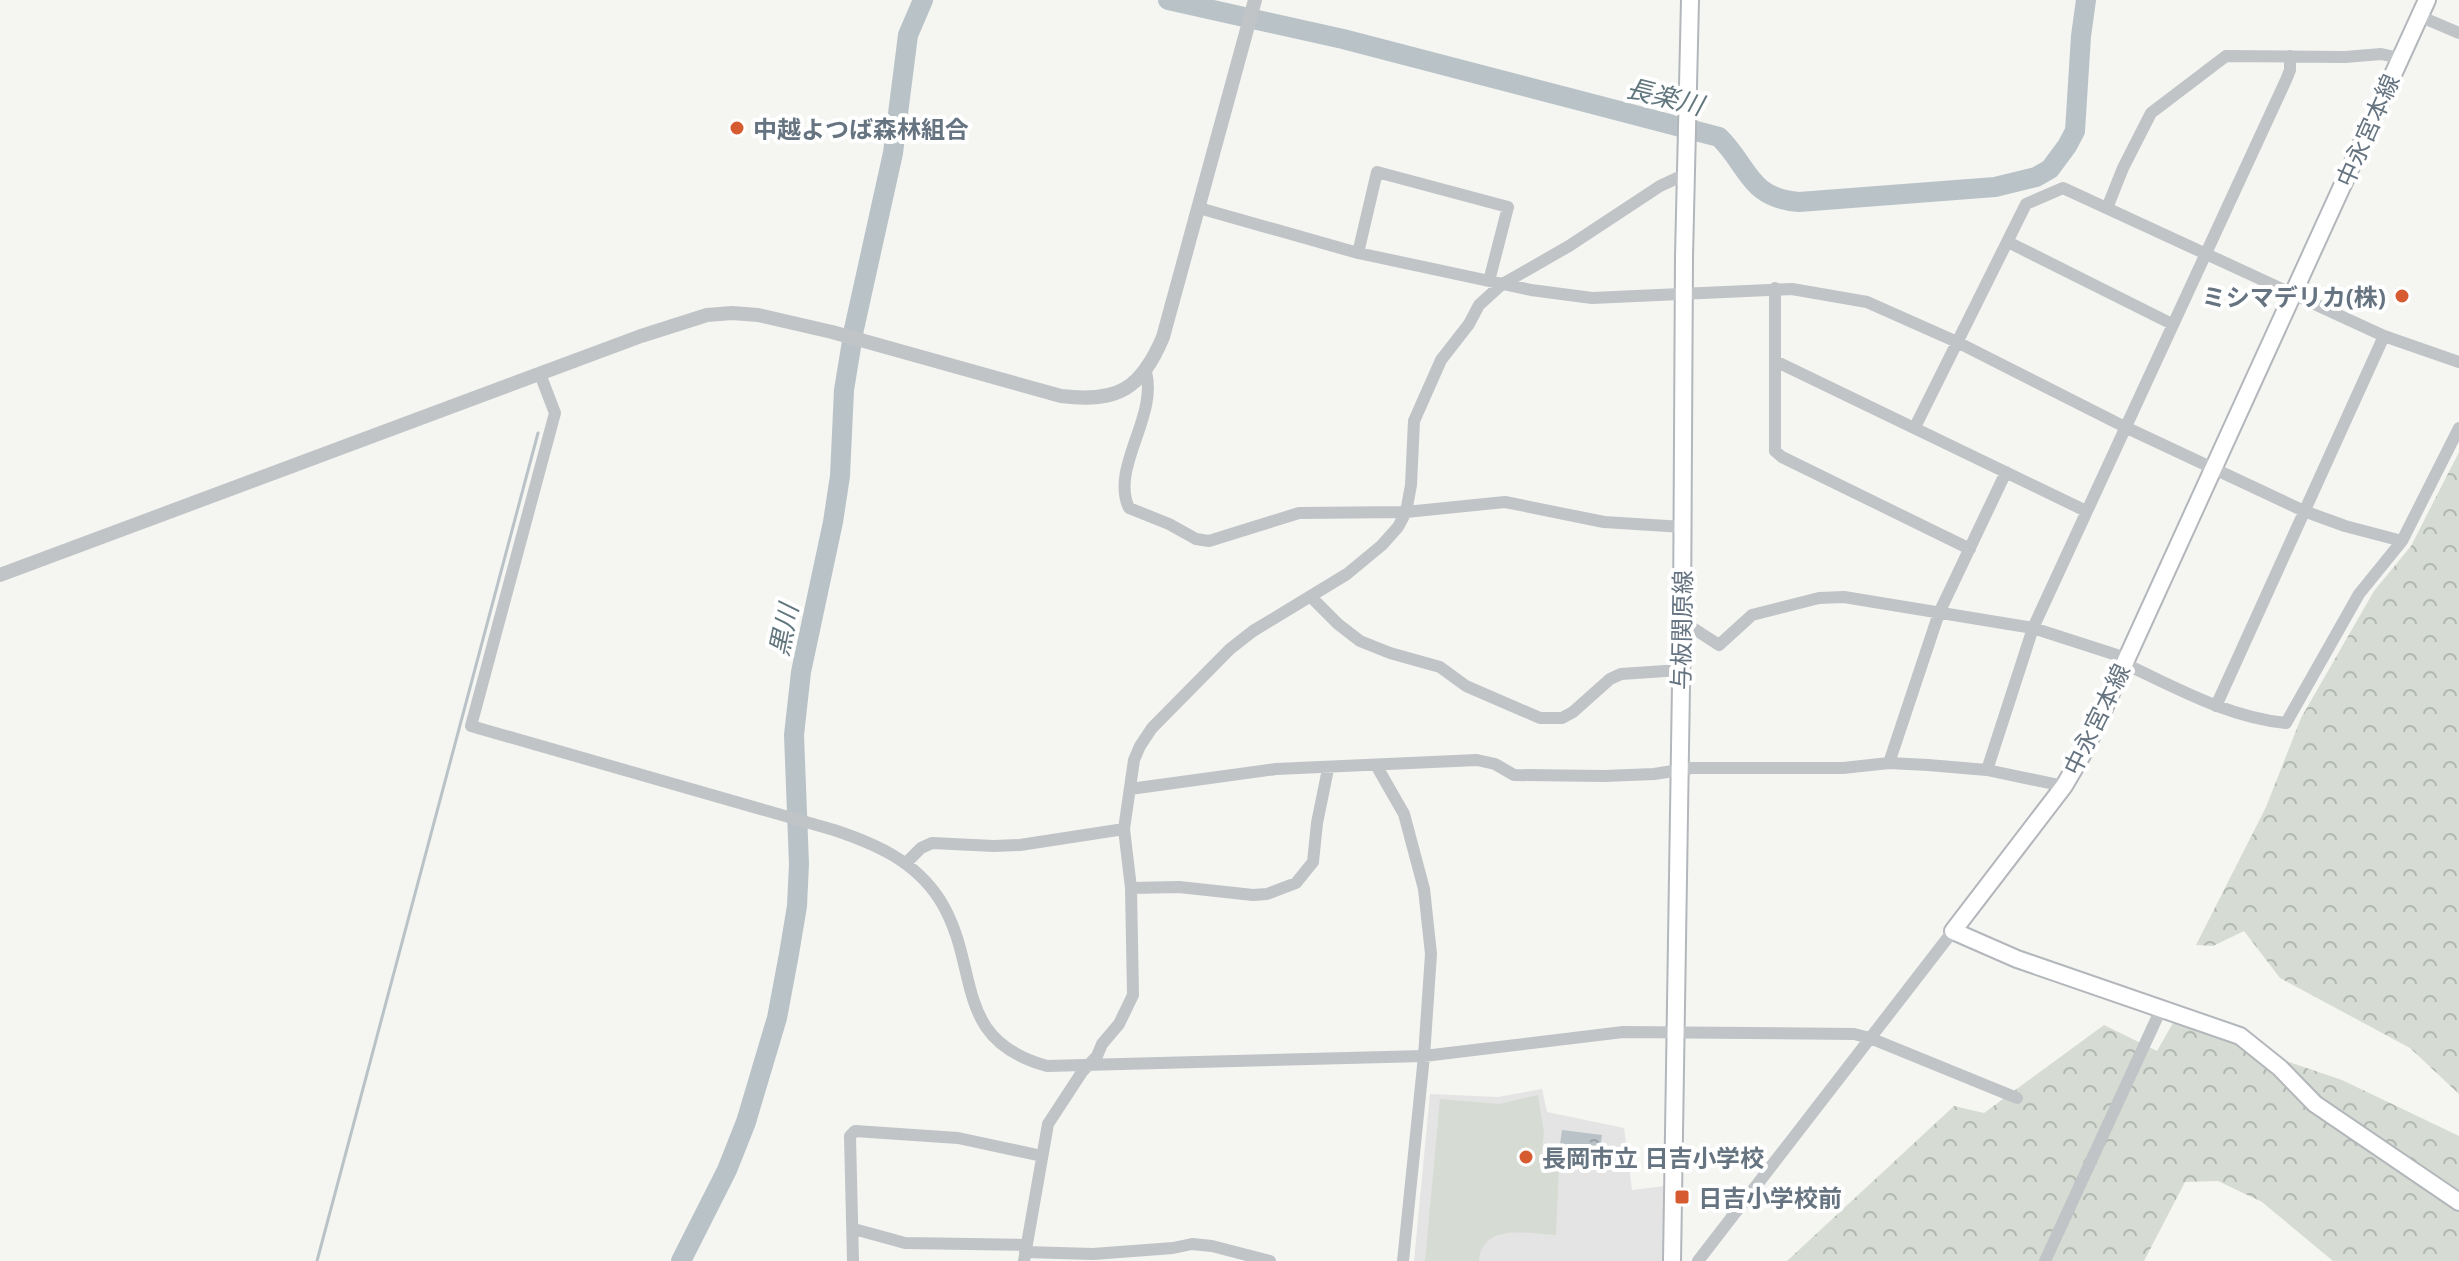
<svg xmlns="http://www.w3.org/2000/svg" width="2459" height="1261" viewBox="0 0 2459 1261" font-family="'Open Sans','Noto Sans JP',sans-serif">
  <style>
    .built { fill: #e3e4e3 }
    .forest { fill: url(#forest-crowns) }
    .pitch { fill: #d6dcd3 }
    .water { fill: url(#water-ripples) }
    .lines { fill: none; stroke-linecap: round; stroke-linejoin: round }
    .stream { stroke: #b9c3c7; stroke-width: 3 }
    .river { stroke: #b9c3c7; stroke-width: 20 }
    .secondary-casing { stroke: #b3b7bb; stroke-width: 20 }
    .minor { stroke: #c0c4c7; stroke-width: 12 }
    .tertiary { stroke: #c0c4c7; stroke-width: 14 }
    .secondary { stroke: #fff; stroke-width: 16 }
    .poi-dot { fill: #d65b31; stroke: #fff; stroke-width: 3 }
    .labels { text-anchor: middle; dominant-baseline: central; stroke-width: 8; stroke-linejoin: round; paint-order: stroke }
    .poi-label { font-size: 24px; font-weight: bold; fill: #667481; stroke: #fff; text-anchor: start }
    .street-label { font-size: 24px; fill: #667481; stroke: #fff }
    .water-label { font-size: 26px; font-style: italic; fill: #62767e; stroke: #fff }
  </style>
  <defs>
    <pattern id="forest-crowns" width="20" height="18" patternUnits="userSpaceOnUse" patternTransform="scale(2)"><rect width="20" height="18" fill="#d6dcd3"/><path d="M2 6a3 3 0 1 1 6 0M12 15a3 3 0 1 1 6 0" fill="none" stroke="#b1b7b1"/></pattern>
    <pattern id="water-ripples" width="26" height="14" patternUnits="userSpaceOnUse" patternTransform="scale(2)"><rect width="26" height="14" fill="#b9c3c7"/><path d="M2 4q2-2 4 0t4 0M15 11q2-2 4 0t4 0" fill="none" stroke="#9aa3a7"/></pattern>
  </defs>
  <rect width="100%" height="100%" fill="#f5f5f2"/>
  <path class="built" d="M1542 1089 1547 1112 1624 1128 1632 1190 1665 1186 1662 1261H1414L1430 1094 1498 1097Z"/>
  <path class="forest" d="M2459 452V1094L2410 1048 2280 978 2244 931 2213 946 2196 945 2266 807 2301 718 2374 591 2411 546Z
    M2173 1023 2342 1080 2459 1136V1261H2333L2262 1202 2218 1181 2185 1182 2144 1261H1787L1954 1106 1984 1113 2104 1025 2157 1051Z"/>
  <path class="pitch" d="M1538 1095 1544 1132 1540 1166 1559 1167 1556 1235C1529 1234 1482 1222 1479 1261H1425L1440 1099 1500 1104Z"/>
  <path class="water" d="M1562 1130 1602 1135 1599 1157 1559 1152Z"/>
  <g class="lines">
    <path class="stream" d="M317 1261 538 433"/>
    <path class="river" d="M1168 0 1343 39 1719 137C1749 166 1748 198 1799 202L1995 187 2036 177 2050 169 2067 146 2075 131 2081 36 2086 0
      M681 1261 727 1170 746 1122 777 1018 789 954 797 906 799 864 794 735 801 672 833 522 840 476 844 390 854 329 893 153 908 35 923 0"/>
    <g class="secondary-casing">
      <path id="secondary" d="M2427 0 2085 750 2064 786 1953 931 2017 959 2240 1036 2280 1068 2315 1104 2459 1202
        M1672 1261 1682 621 1684 257 1690 0"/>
    </g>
    <path class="minor" d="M2419 16 2459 33
      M1199 208 1358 253 1531 290 1592 298 1792 289 1867 302 1957 342 2125 427 2304 511 2345 526 2402 541
      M2107 208 2123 168 2151 113 2226 56 2345 57 2381 54 2400 58
      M2008 242 2172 324
      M1358 253 1377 172 1508 207 1489 281
      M1775 288V451L1782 457 1970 549
      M1775 361 2086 511
      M1146 372C1158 417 1110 468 1129 508L1169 524 1196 539 1209 541 1299 513 1406 512 1505 502 1604 522 1683 527
      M540 374 555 413 471 726 834 830C876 844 915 861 940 900 982 968 950 1039 1047 1066L1424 1056 1623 1032 1854 1034 1870 1038 2017 1098
      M1915 427 2026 204 2063 188 2384 336 2459 362
      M1311 597 1338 624 1360 641 1390 653 1440 667 1466 686 1540 718H1562L1573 712 1610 679 1621 674 1680 670
      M1682 621 1719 645 1752 615 1819 598 1844 597 2033 628 2126 658
      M2123 663C2177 688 2227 717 2286 723L2359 594 2402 541 2459 428
      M2216 706 2384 336
      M1889 763 1939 613 2006 472
      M1376 765 1404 814 1424 889 1431 954 1424 1056 1403 1261
      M1987 770 2033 628 2286 80 2290 70V56
      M1130 789 1276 769 1477 760 1495 764 1514 775 1604 776 1654 774 1692 768H1843L1889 763 1928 765 1987 770 2064 786
      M906 863 921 848 932 843 994 846 1020 845 1124 829
      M1131 888 1179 887 1253 895 1267 894 1296 883 1313 862 1317 823 1328 769
      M854 1229 905 1243 1026 1245
      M1025 1252 1093 1254 1173 1248 1192 1244 1212 1246 1270 1261
      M853 1261 850 1136 855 1131 958 1138 1042 1156
      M1024 1261 1048 1124 1082 1072 1097 1056 1102 1044 1119 1024 1133 995 1131 888 1124 829 1134 760 1140 746 1152 728 1230 649 1253 631 1347 574 1382 545 1398 527 1406 512 1411 485 1414 421 1441 360 1469 324 1479 305 1501 285 1569 246 1660 186 1686 174
      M1698 1261 1953 931
      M2045 1261 2161 1009"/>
    <path class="tertiary" d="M0 575 641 336 707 315 732 313 758 315 832 332 1061 396C1118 403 1141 389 1163 337L1255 0"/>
    <use href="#secondary" class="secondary"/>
  </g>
  <g class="poi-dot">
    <circle cx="737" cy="128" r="8"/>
    <circle cx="2402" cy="296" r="8"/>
    <circle cx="1526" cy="1157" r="8"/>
    <rect x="1674" y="1189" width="16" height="16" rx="4"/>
  </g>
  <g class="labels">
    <g class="poi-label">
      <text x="753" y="128">中越よつば森林組合</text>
      <text x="2386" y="296" text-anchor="end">ミシマデリカ(株)</text>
      <text x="1542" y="1157">長岡市立 日吉小学校</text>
      <text x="1698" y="1197">日吉小学校前</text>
    </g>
    <g class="street-label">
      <text transform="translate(2367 130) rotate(-66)">中永宮本線</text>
      <text transform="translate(1681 630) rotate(-89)">与板関原線</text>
      <text transform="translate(2096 719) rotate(-64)">中永宮本線</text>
    </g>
    <g class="water-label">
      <text transform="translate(1665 96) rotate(14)">長楽川</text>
      <text transform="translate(783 630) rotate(-78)">黒川</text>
    </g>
  </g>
</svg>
